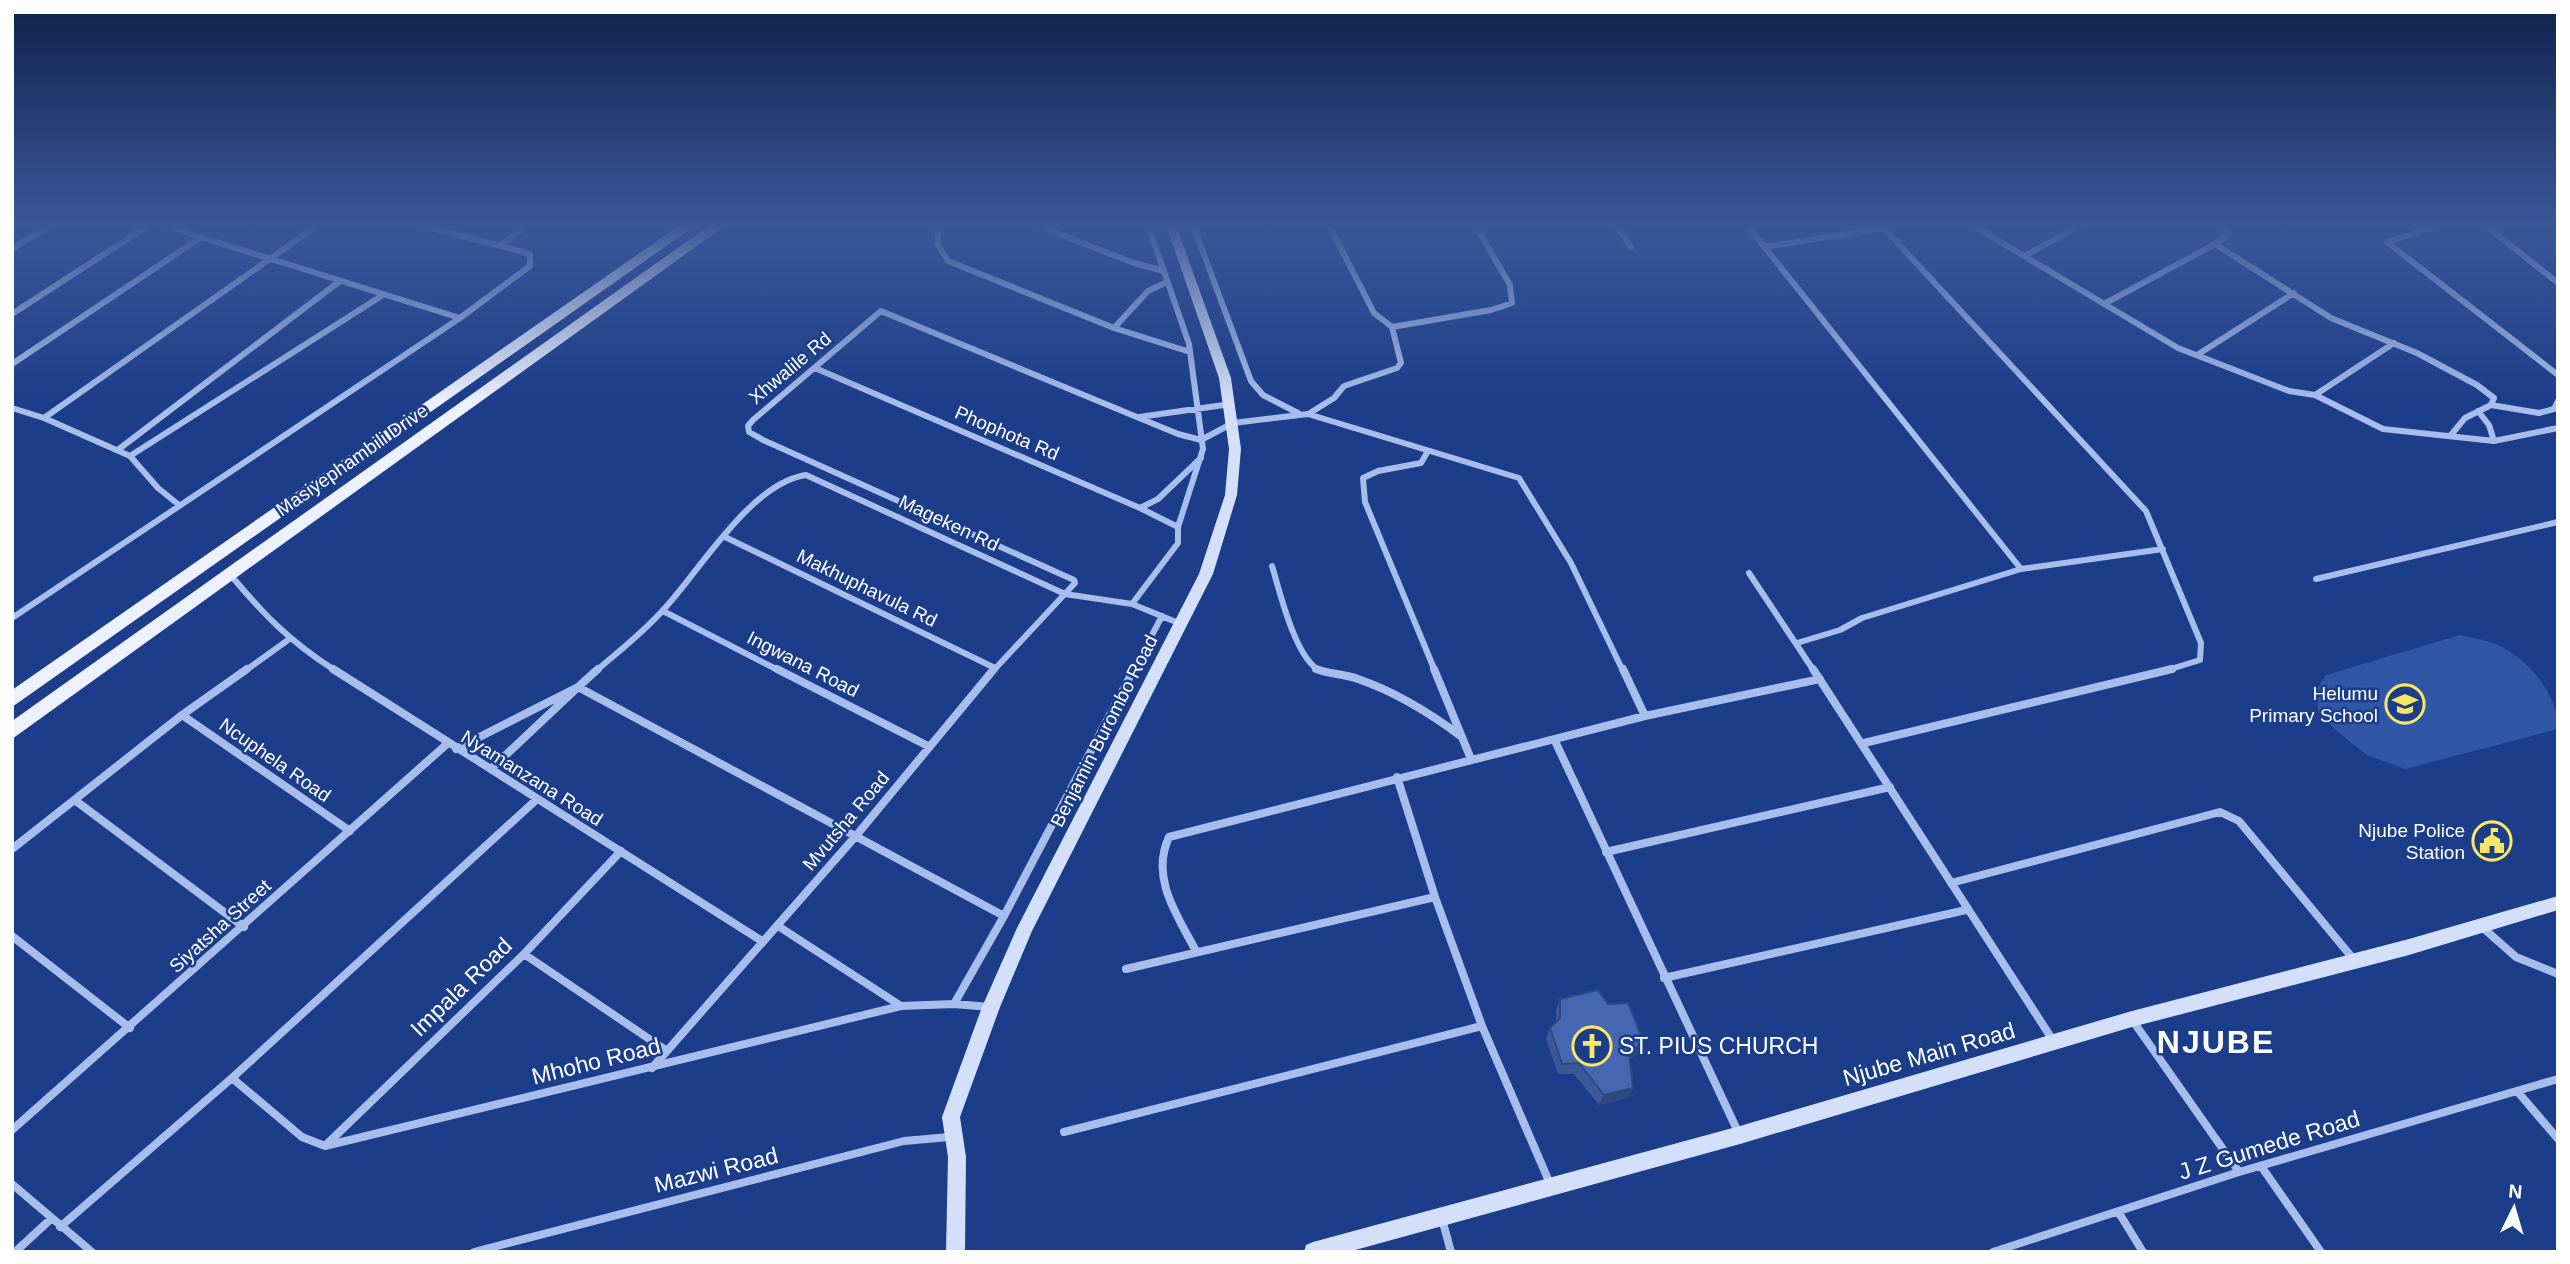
<svg xmlns="http://www.w3.org/2000/svg" width="2570" height="1264" viewBox="0 0 2570 1264" font-family="Arial,sans-serif">
  <style>
    .green { fill: #3056a8 }
    .lines { fill: none; stroke-linecap: round; stroke-linejoin: round }
    .street-far1 { stroke: #a7bdec; stroke-width: 6 }
    .street { stroke: #a7bdec; stroke-width: 8 }
    .secondary { fill: #d4dff9; fill-rule: evenodd }
    .primary { fill: #edf1ff; fill-rule: evenodd }
    .wall { fill: #3b5999 }
    .shaded-wall { fill: #30487d }
    .building { fill: #4567b2; stroke: #30487d; stroke-width: 2 }
    .labels { text-anchor: middle; dominant-baseline: central; stroke-width: 5; stroke-linejoin: round; paint-order: stroke }
    .street-label { font-size: 19px; fill: #fff; stroke: #1c3d8a }
    .poi-label { font-size: 19px; fill: #fff; stroke: #1c3d8a; text-anchor: end }
    .near-street-label { font-size: 23px; fill: #fff; stroke: #1c3d8a }
    .near-poi-label { font-size: 23px; fill: #fff; stroke: #1c3d8a; text-anchor: start }
    .near-district-label { font-size: 32px; font-weight: bold; letter-spacing: 2px; fill: #fff; stroke: #1c3d8a }
  </style>
  <rect width="100%" height="100%" fill="#1c3d8a"/>
  <path class="green" d="M2460 635C2472 638 2487 640 2498 645 2529 659 2558 695 2558 729L2405 769 2367 755 2339 733 2318 712 2317 689 2326 675Z"/>
  <g class="lines">
    <path class="street-far1" d="M162 225 460 318
      M938 225V245L948 261 1114 328 1190 352
      M1036 225 1134 263 1164 271
      M1148 225 1189 344 1203 449 1178 527
      M1193 225 1251 381 1263 395 1298 413
      M1616 225 1631 247
      M1747 225 2021 569
      M1881 225 2146 511 2201 643 2200 660 2164 671
      M1972 225 2178 348 2289 391 2315 395 2383 429 2494 441 2558 428
      M2441 225 2387 242 2558 375
      M2485 225 2558 283
      M2215 244 2331 318 2417 353 2477 385 2494 398 2491 405 2465 418 2451 435
      M500 246 527 225
      M1764 247 1886 228
      M12 249 50 225
      M2024 256 2081 225
      M2104 304 2215 244 2227 235 2218 225
      M12 314 149 225
      M1392 327 1491 310 1512 303 1510 285 1475 225
      M1114 328 1148 291 1167 282
      M2197 355 2294 293
      M12 364 200 238
      M815 368 1140 508 1178 527V543L1132 604
      M2315 395 2394 343
      M2491 405 2539 413 2554 409 2558 401
      M12 408 44 418 130 456 158 488 179 505
      M2478 411 2489 425 2494 441
      M1310 413 1334 398 1344 386 1397 368 1401 363 1392 327 1374 313 1329 225
      M1139 417 1231 404
      M44 418 318 225
      M1201 440 1233 423 1308 414 1519 478 1571 563 1623 671
      M119 449 340 281
      M1428 451 1421 463 1378 471 1363 478 1365 502 1435 671
      M130 456 383 295
      M1140 508 1158 499 1201 458
      M725 537 995 668
      M1272 566C1280 592 1295 658 1320 671
      M229 573C263 614 290 642 336 671
      M1749 573 1814 671
      M2316 579 2558 522
      M663 611 780 671
      M12 618 460 318 530 266V255L520 251 420 225
      M1797 643 1840 630 1862 618 2021 569 2163 549
      M245 671 288 640
      M596 671C619 651 644 632 664 609 701 569 751 483 806 475L1065 594 1132 604 1181 624
      M993 671 1075 583 1074 580 763 440 749 432 748 426 753 420 881 311 1178 434 1201 440
      M1133 671 1162 616"/>
    <path class="street" d="M333 669 762 941
      M777 669 928 746
      M1316 669C1329 674 1344 674 1358 679 1396 692 1430 713 1462 737
      M1434 669 1471 759
      M1623 669 1645 716
      M1813 669 2054 1042
      M182 715 350 831
      M1555 741 1739 1134
      M1864 743 2172 669
      M456 749 578 687 598 669
      M491 769 578 687 1004 916
      M1397 777 1435 897 1482 1026 1551 1186
      M76 801 244 927
      M12 849 182 715 247 669
      M1606 852 1890 787
      M1951 883 2220 812 2239 821 2355 961
      M778 926 901 1006
      M2482 927 2516 957 2558 974
      M12 936 130 1028
      M1196 951C1177 915 1150 878 1169 837L1645 716 1820 679
      M524 954 667 1051
      M1126 969 1435 897
      M1664 978 1966 910
      M954 1004 1004 916 1134 669
      M2133 1021 2239 1172
      M652 1068 855 837 994 669
      M232 1078 302 1137 325 1146 901 1006 954 1004 990 1007
      M2517 1091 2558 1139
      M12 1130 447 744
      M1064 1132 1482 1026
      M326 1145 524 954 621 851
      M2261 1166 2321 1252
      M12 1184 92 1252
      M2119 1213 2143 1252
      M1442 1219 1451 1252
      M60 1227 232 1078 536 800
      M15 1252 52 1218
      M474 1252 904 1141 949 1137V1132
      M1993 1252 2239 1172 2558 1079"/>
    <path class="secondary" d="M1166 225H1176L1231 378 1241 449 1237 495 1213 574 1032 931 1000 1007 960 1117 966 1157 965 1252H946L948 1157 942 1117 982 1007 1017 928 1199 574 1225 495 1229 449 1219 378Z
      M2558 896V910L2409 955 2132 1027 1740 1144 1348 1252H1304L1306 1245 1313 1242 1740 1126 2132 1011 2409 939Z"/>
    <path class="primary" d="M680 225H696L12 707V690Z
      M710 225H726L12 739V721Z"/>
  </g>
  <path class="wall" d="M1560 999 1608 1004 1644 1043 1638 1054 1630 1059 1633 1088 1628 1098 1599 1105 1574 1074H1558L1546 1039 1550 1028 1556 1022V1010Z"/>
  <path class="shaded-wall" d="M1644 1043 1638 1054 1624 1062 1629 1052Z
    M1633 1088 1628 1098 1599 1105 1604 1095Z"/>
  <path class="building" d="M1598 990 1608 1004 1628 1003 1644 1043 1629 1052 1633 1088 1604 1095 1579 1063 1562 1064 1550 1028 1560 1018V999Z"/>
  <linearGradient id="sky" x2="0" y2="1"><stop stop-color="#0f224c"/><stop offset="0.56" stop-color="#3a5798"/><stop offset="1" stop-color="#3a5798" stop-opacity="0"/></linearGradient>
  <rect width="2570" height="402" fill="url(#sky)"/>
  <defs>
    <g id="school-ring" transform="scale(2.0125)"><circle r="9.5" fill="#1c3d8a" stroke="#fce565" stroke-width="1.5"/><path d="M0-5L7-2L0 1L-7-2ZM-4 1L0 2.5L4 1V4Q0 6-4 4Z" fill="#fce565"/></g>
    <g id="civic-ring" transform="scale(2.0125)"><circle r="9.5" fill="#1c3d8a" stroke="#fce565" stroke-width="1.5"/><path d="M-.6-6.5H3V-4.5H.6V-3L4-1V1h2V6H-6V1h2V-1L-.6-3ZM-1.2 2.5V6h2.4V2.5Z" fill="#fce565"/></g>
    <g id="church-ring" transform="scale(2.0125)"><circle r="9.5" fill="#1c3d8a" stroke="#fce565" stroke-width="1.5"/><path d="M-1.2-6h2.4v3.5h3.3v2.4h-3.3V6h-2.4V-.1h-3.3v-2.4h3.3Z" fill="#fce565"/></g>
  </defs>
  <g fill-rule="evenodd">
    <use href="#school-ring" x="2405" y="704"/>
    <use href="#civic-ring" x="2492" y="841"/>
    <use href="#church-ring" x="1592" y="1046"/>
  </g>
  <g class="labels">
    <g class="street-label">
      <text transform="translate(790 368) rotate(-40)">Xhwalile Rd</text>
      <text transform="translate(1007 433) rotate(23)">Phophota Rd</text>
      <text transform="translate(352 460) rotate(-35)">Masiyephambili Drive</text>
      <text transform="translate(949 523) rotate(25)">Mageken Rd</text>
      <text transform="translate(867 588) rotate(26)">Makhuphavula Rd</text>
      <text transform="translate(803 664) rotate(27)">Ingwana Road</text>
      <text transform="translate(1104 731) rotate(-63)">Benjamin Burombo Road</text>
      <text transform="translate(275 760) rotate(35)">Ncuphela Road</text>
      <text transform="translate(532 778) rotate(32)">Nyamanzana Road</text>
      <text transform="translate(846 821) rotate(-50)">Mvutsha Road</text>
      <text transform="translate(220 926) rotate(-42)">Siyatsha Street</text>
    </g>
    <g class="poi-label">
      <text x="2378" y="693">Helumu<tspan x="2378" dy="22">Primary School</tspan></text>
      <text x="2465" y="830">Njube Police<tspan x="2465" dy="22">Station</tspan></text>
    </g>
    <g class="near-street-label">
      <text transform="translate(461 987) rotate(-44)">Impala Road</text>
      <text transform="translate(1929 1054) rotate(-16)">Njube Main Road</text>
      <text transform="translate(596 1061) rotate(-14)">Mhoho Road</text>
      <text transform="translate(2269 1145) rotate(-17)">J Z Gumede Road</text>
      <text transform="translate(716 1170) rotate(-14)">Mazwi Road</text>
    </g>
    <g class="near-poi-label">
      <text x="1619" y="1046">ST. PIUS CHURCH</text>
    </g>
    <g class="near-district-label">
      <text x="2216" y="1042">NJUBE</text>
    </g>
  </g>
  <rect width="2570" height="1264" fill="none" stroke="#ffffff" stroke-width="28"/>
  <g transform="translate(2514 1208) rotate(5)" stroke="#1c3d8a" stroke-width="5" paint-order="stroke">
  <path d="M0-5L12 26L0 18L-12 26Z" fill="#ffffff"/>
  <text y="-10" font-size="19" font-weight="bold" text-anchor="middle" fill="#ffffff">N</text>
  </g>
</svg>
